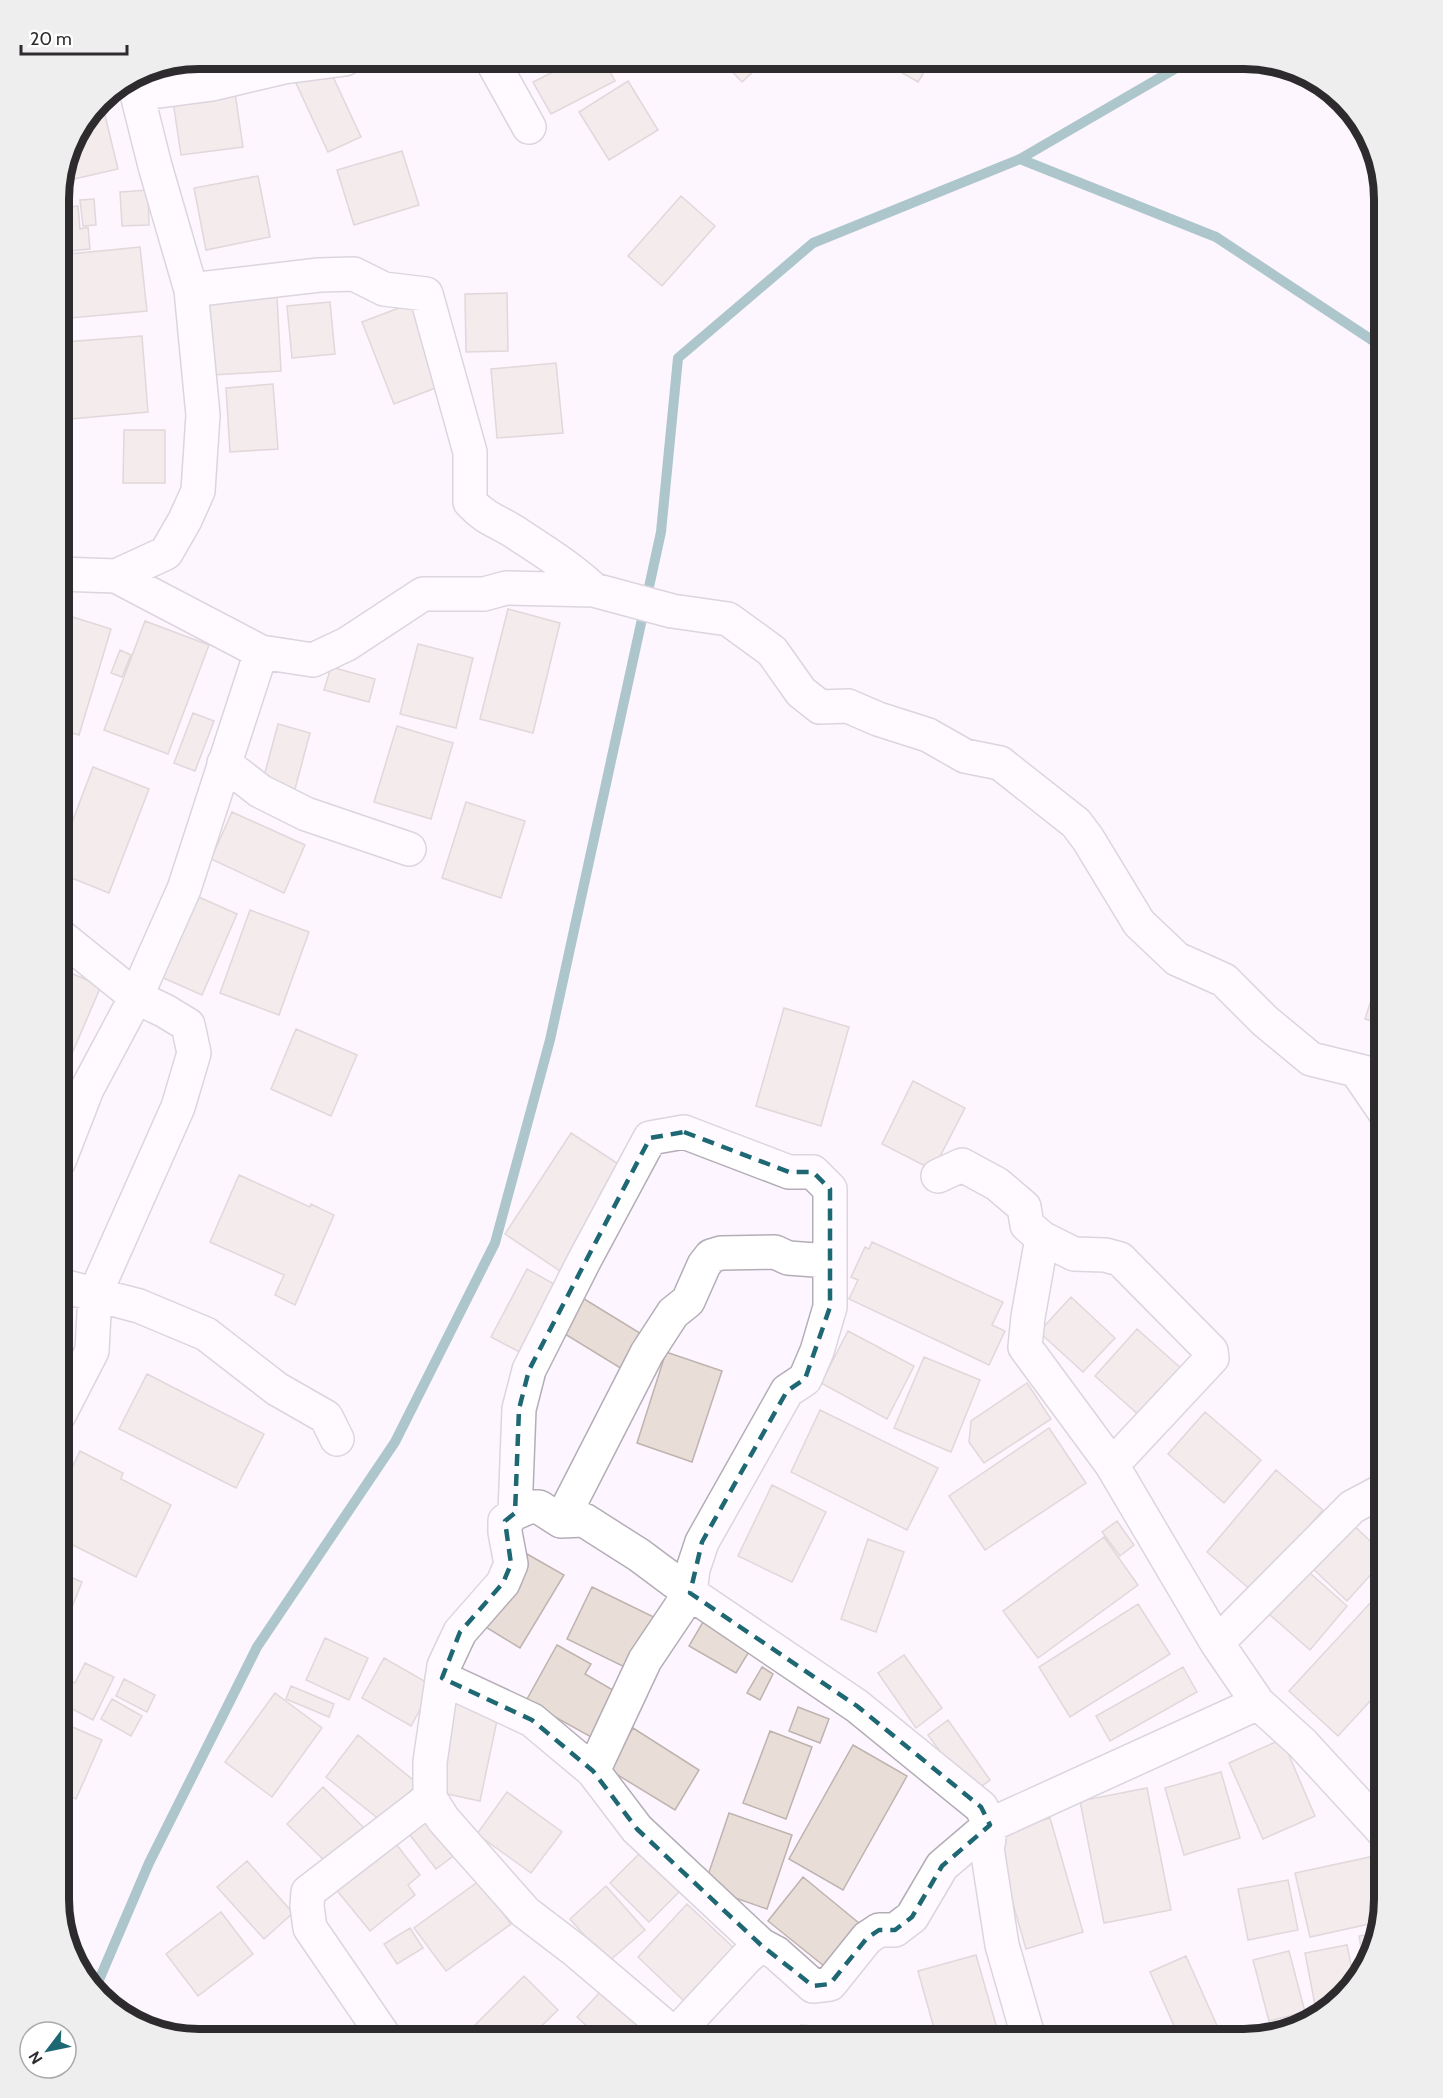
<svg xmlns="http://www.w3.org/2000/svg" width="1443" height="2098" viewBox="0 0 1443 2098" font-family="Cabin,sans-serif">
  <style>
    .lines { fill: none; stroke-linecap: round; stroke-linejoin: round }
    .stream { stroke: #4d8c8f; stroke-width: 10 }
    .building { fill: #e9ddd8; stroke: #bfb3ae; stroke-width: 1.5 }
    .minor-casing { stroke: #b4adb6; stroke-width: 36 }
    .minor { stroke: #fff; stroke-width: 33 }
    .marked { fill: none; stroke: #1e6873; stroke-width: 4.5; stroke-dasharray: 12 8; stroke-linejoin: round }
    .rim { fill: none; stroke: #2e2b2e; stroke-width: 8 }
  </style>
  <rect width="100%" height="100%" fill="#fdf5ff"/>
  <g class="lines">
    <path class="stream" d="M1020 159 1216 237 1384 348
      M96 1987 149 1863 257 1647 395 1442 495 1243 550 1040 661 532 678 358 813 243 1020 159 1192 59"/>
  </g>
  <path class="building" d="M200 58 251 59 168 80 165 65Z
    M574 59H603L615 81 551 114 533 82 575 61Z
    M720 59H767L742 82Z
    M878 59H932L918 82Z
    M999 59H1025L1019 70Z
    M328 66 361 137 328 152 295 81Z
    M628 81 658 130 609 160 579 112Z
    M234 86 243 147 181 155 172 95Z
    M103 107 118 169 61 182 73 137 93 109Z
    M402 151 419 205 354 225 337 170Z
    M258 176 270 237 206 250 194 188Z
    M148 190 149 225 122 226 120 192Z
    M681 196 715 226 662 286 628 256Z
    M94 199 96 225 83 226 80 200Z
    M78 206 80 229 88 227 90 249 59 252V208Z
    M140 247 147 311 59 319V255Z
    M507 293 508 351 466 352 465 294Z
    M277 297 281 371 212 375 207 301Z
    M330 302 335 354 292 358 287 306Z
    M412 303 443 385 394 404 362 322Z
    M142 336 148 412 71 419 64 342Z
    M556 363 563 433 497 438 491 369Z
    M273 384 278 449 230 452 226 388Z
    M124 430H165V483H123Z
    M508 609 560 623 533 733 480 719Z
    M60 613 111 629 79 735 59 729Z
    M145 621 209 645 168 754 104 730Z
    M418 644 473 658 456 728 400 714Z
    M120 650 131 655 122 677 111 673Z
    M331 667 375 679 369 702 324 690Z
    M193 713 214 721 195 771 174 763Z
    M278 724 310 733 295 789 263 780Z
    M397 726 453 743 431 819 374 802Z
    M59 745 67 748 59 769Z
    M93 767 149 789 109 893 59 873V857Z
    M466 802 525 821 501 898 442 878Z
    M232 812 305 845 284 893 211 859Z
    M185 891 237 914 202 995 150 972Z
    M250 910 309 932 279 1015 220 993Z
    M1384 960V1025L1365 1019Z
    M59 968 101 986 71 1056 59 1051Z
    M784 1008 849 1027 821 1126 756 1106Z
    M296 1029 357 1055 331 1116 271 1089Z
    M59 1058 72 1063 59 1094Z
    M913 1081 965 1108 933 1170 882 1144Z
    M571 1133 626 1169 560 1271 505 1234Z
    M239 1175 310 1207 311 1204 334 1215 295 1305 275 1295 284 1275 210 1242Z
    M872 1242 1003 1302 992 1325 1005 1331 989 1365 849 1299 858 1280 851 1277 865 1247 869 1249Z
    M527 1269 563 1289 527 1356 491 1337Z
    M581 1297 643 1335 622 1369 560 1331Z
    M1071 1297 1115 1338 1083 1372 1039 1332Z
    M59 1313 69 1320 59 1336Z
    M1137 1329 1183 1370 1141 1417 1095 1376Z
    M848 1331 914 1366 887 1419 821 1383Z
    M666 1352 722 1371 692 1462 637 1443Z
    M924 1357 980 1380 951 1452 894 1428Z
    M147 1374 264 1434 236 1488 119 1429Z
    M1027 1383 1051 1419 984 1463 969 1442 971 1421Z
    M820 1410 938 1468 907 1530 791 1472Z
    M1205 1412 1261 1460 1224 1503 1168 1454Z
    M1049 1428 1086 1483 985 1550 949 1496Z
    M80 1451 123 1473 121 1479 171 1505 136 1577 59 1538V1495Z
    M1276 1470 1323 1510 1253 1592 1207 1552Z
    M772 1485 826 1512 792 1582 738 1556Z
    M1348 1520 1384 1554V1560L1347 1601 1308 1564Z
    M1117 1521 1134 1545 1120 1556 1102 1532Z
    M1104 1537 1138 1585 1038 1658 1003 1611Z
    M868 1539 904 1552 876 1632 841 1619Z
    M527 1554 564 1575 520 1648 484 1626Z
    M1301 1565 1347 1606 1310 1650 1263 1609Z
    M59 1572 82 1582 59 1640Z
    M592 1587 660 1620 635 1672 567 1639Z
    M1373 1600 1384 1611V1686L1338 1736 1289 1691Z
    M1138 1604 1170 1654 1070 1717 1039 1667Z
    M703 1622 750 1650 736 1673 689 1646Z
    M325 1638 368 1658 349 1700 306 1680Z
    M557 1645 591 1664 585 1674 618 1693 593 1738 526 1701Z
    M904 1655 942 1708 916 1728 878 1673Z
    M384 1658 433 1686 411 1726 362 1698Z
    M85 1663 114 1677 93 1720 59 1702V1674L75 1683Z
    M762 1667 773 1674 760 1700 747 1693Z
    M1183 1667 1197 1692 1110 1741 1096 1716Z
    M124 1679 155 1695 147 1712 116 1696Z
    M291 1686 334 1704 329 1717 286 1699Z
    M275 1693 322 1728 272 1797 225 1762Z
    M112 1699 142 1716 131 1736 101 1719Z
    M451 1701 499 1711 480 1801 433 1791Z
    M798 1707 829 1719 820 1743 789 1731Z
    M948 1720 990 1780 971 1794 928 1735Z
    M59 1721 102 1740 76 1799 59 1791Z
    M633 1728 699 1770 675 1810 608 1769Z
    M770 1731 812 1747 786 1819 743 1803Z
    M358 1735 417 1783 385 1824 326 1777Z
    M1282 1739 1315 1816 1263 1839 1229 1763Z
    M853 1745 907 1776 843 1890 789 1859Z
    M1221 1772 1240 1838 1184 1855 1165 1788Z
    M323 1787 367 1831 331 1867 287 1824Z
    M1147 1788 1171 1910 1104 1923 1080 1801Z
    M507 1792 562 1832 531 1873 477 1834Z
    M427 1808 460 1851 436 1869 404 1827Z
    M729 1813 792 1835 767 1909 704 1887Z
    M1050 1818 1083 1932 1026 1949 993 1834Z
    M389 1835 420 1875 408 1885 415 1895 370 1931 330 1882Z
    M645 1848 683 1888 649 1922 610 1883Z
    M1370 1857 1382 1908 1378 1922 1310 1937 1295 1873Z
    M247 1861 293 1913 264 1939 217 1887Z
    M803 1877 859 1923 824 1966 768 1921Z
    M1288 1880 1298 1930 1248 1940 1238 1889Z
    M479 1881 511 1924 446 1971 414 1928Z
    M606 1886 645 1930 608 1962 570 1919Z
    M687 1904 734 1948 684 2001 638 1957Z
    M221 1912 253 1954 198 1996 166 1954Z
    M410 1928 423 1948 397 1964 384 1944Z
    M1375 1933 1365 1969V1970L1359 1936Z
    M1347 1945 1354 1980 1333 2001 1315 2005 1305 1953Z
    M1289 1951 1305 2012 1269 2021 1253 1960Z
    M976 1955 1000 2039H937L918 1971Z
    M1186 1956 1219 2030 1198 2039H1180L1150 1972Z
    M524 1976 558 2010 528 2039H461Z
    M604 1988 659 2039H601L577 2017Z
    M1317 2017 1314 2021 1279 2030 1278 2025Z
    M801 2025 888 2032V2039H800Z"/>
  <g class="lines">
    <g class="minor-casing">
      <path id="minor" d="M491 59 529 127
        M137 94 212 84 284 67 345 59
        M191 290 319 275 354 274 384 289 426 294 470 452V502C486 519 495 520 513 531 540 549 570 567 594 590
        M59 574 116 576 261 652 313 660 347 644 423 594H484L506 588 594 590 672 611 728 619 772 651 801 692 820 707 848 706 878 719 928 735 965 756 1000 763 1076 823 1088 839 1139 923 1177 959 1224 980 1265 1021 1311 1059 1384 1077
        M116 576 166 553 185 520 198 491 203 415 191 290 155 166 137 94 136 76
        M224 763 260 791 306 814 409 849
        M1356 1070 1384 1111
        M59 1161 87 1089 136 997 184 889 261 652
        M938 1176 962 1165 997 1184 1024 1207 1027 1225 1042 1238 1074 1254 1105 1255 1120 1259 1211 1351 1212 1358 1112 1465
        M1042 1238 1028 1317 1025 1347 1112 1465 1217 1643 1258 1703 1302 1743 1384 1832
        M59 1285 139 1306 206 1334 277 1389 326 1417 337 1439
        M59 1415 92 1351 95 1294 178 1107 194 1053 188 1025 165 1011 136 997 59 935
        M515 1513 519 1409 529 1370 584 1261 650 1138 684 1132 789 1172H813L830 1189V1307L817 1351 805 1379 787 1391 702 1542 693 1569 690 1593 645 1660 593 1771
        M561 1521 647 1353 673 1313 688 1301 704 1265 711 1256 721 1253 775 1252 788 1258 829 1261
        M1217 1643 1352 1507 1384 1490
        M442 1678 532 1720 593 1771 637 1829 761 1945 776 1953 813 1986 830 1984 867 1938 879 1930H895L912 1917 942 1866 990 1825 1258 1703
        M675 2035 576 1951 525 1912 443 1819 430 1798V1762L444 1666 460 1632 503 1583 511 1564 505 1532V1521L515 1513 529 1507H539L561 1521 584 1520 639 1555 690 1593 857 1706 981 1807C989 1822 992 1831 987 1848L1002 1945 1029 2039
        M386 2039 310 1928 307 1906 308 1892 430 1798
        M671 2039 747 1957 761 1945"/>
    </g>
    <use href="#minor" class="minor"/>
  </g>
  <path d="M0 0H1443V2098H0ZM684 1132 789 1172H813L830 1189V1307L805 1379 787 1391 702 1542 690 1593 857 1706 981 1807 990 1825 942 1866 912 1917 895 1930H879L867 1938 830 1984 813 1986 761 1945 637 1829 593 1771 532 1720 442 1678 460 1632 503 1583 511 1564 505 1521 515 1513 519 1409 529 1370 650 1138Z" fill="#fdf5ff" fill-opacity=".55" fill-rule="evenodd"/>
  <path class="marked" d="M684 1132 789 1172H813L830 1189V1307L805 1379 787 1391 702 1542 690 1593 857 1706 981 1807 990 1825 942 1866 912 1917 895 1930H879L867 1938 830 1984 813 1986 761 1945 637 1829 593 1771 532 1720 442 1678 460 1632 503 1583 511 1564 505 1521 515 1513 519 1409 529 1370 650 1138Z"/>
  <path d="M0 0H1443V2098H0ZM199 69H1244A130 130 0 0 1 1374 199V1899A130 130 0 0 1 1244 2029H199A130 130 0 0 1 69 1899V199A130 130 0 0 1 199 69Z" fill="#eee" fill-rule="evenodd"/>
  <path class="rim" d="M199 69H1244A130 130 0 0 1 1374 199V1899A130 130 0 0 1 1244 2029H199A130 130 0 0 1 69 1899V199A130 130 0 0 1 199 69Z"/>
  <g transform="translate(48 2050) rotate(238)"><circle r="28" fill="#ffffff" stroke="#abaaab" stroke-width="1.5"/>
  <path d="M0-4.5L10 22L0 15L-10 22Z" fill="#1e6873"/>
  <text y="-9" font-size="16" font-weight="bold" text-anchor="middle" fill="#2e2b2e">N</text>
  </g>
  <path d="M21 45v9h106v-9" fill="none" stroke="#2e2b2e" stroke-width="3"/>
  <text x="30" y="45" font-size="18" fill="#2e2b2e" stroke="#ffffff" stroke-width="4.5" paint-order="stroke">20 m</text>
</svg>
